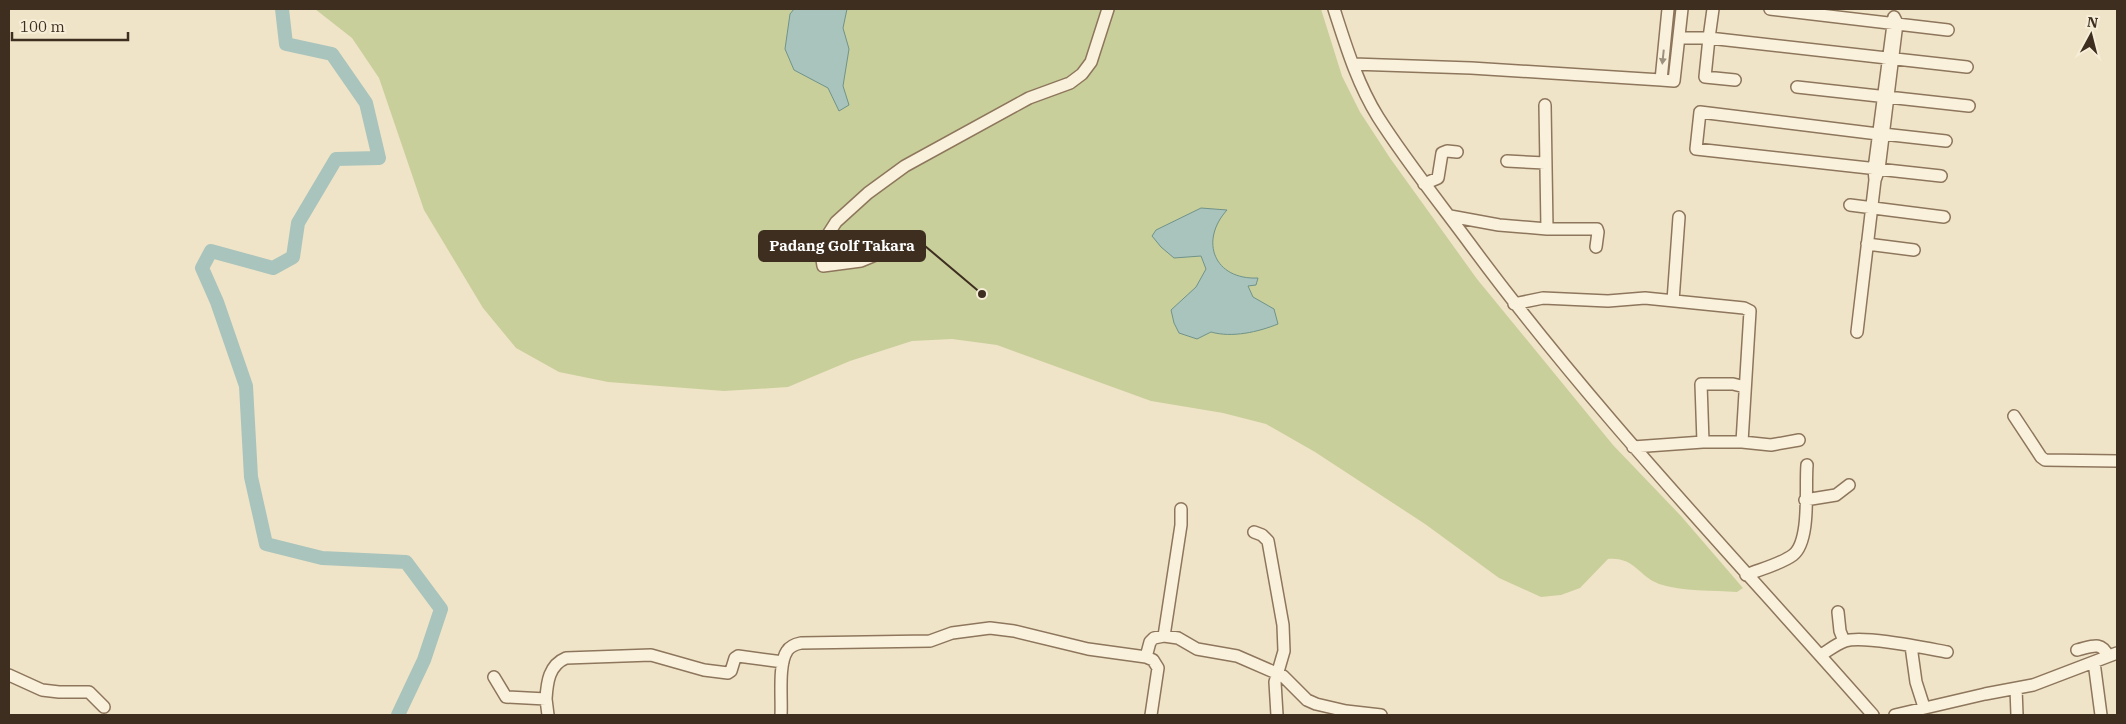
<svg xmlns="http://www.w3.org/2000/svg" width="2126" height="724" viewBox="0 0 2126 724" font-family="'IBM Plex Serif',serif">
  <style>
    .green { fill: #c9cf9b }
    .water { fill: #a9c4bc; stroke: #6f938a }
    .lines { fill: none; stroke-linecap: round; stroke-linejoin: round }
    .river { stroke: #a9c4bc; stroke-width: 14 }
    .minor-casing { stroke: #8d765c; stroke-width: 14 }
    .minor { stroke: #faf1dc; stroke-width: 11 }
    .oneway { fill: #9c907e }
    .leader { fill: none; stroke: #3d2e20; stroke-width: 2 }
    .callout-dot { fill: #3d2e20; stroke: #f7eed8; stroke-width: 2 }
    .callout { fill: #3d2e20; stroke: #3d2e20; stroke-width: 2 }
    .callout-label { font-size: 15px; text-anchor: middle; font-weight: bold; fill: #fff }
  </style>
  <rect width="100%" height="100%" fill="#f0e4c8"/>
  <path class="green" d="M315 9H1321L1342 76 1360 112 1390 158 1477 279 1613 445 1681 516 1743 588 1737 592C1712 590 1683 592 1659 584 1638 576 1635 557 1608 559L1580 588 1561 595 1541 597 1499 578 1425 524 1315 452 1266 424 1223 413 1151 401 997 345 952 339 912 341 850 361 788 387 724 391 608 382 559 372 516 348 483 308 424 210 379 78 352 38Z"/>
  <path class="water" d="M794 9H847L843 28 849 49 843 86 849 105 839 111 828 88 794 70 785 49 790 14Z
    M1201 208 1227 210C1199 241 1214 280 1258 278L1256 285 1248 286 1253 297 1274 309 1278 324C1258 332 1232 338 1211 332L1197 339 1179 333 1174 323 1171 310 1196 287 1206 269 1201 256 1174 258 1161 247 1152 236 1156 230Z"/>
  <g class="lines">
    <path class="river" d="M282 9 286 44 332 54 366 103 379 158 336 159 298 223 293 257 273 268 211 251 202 268 217 302 246 386 251 477 266 544 322 558 406 562 441 609 424 660 398 715"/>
    <g class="minor-casing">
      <path id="minor" d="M1334 9C1346 46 1357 83 1378 117 1406 161 1439 202 1470 244 1593 411 1737 560 1873 715
        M1668 9 1661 80 1674 81 1682 9
        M1770 9 1948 30
        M1679 38H1709L1713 9
        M1353 64 1471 68 1661 80
        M1735 80 1705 77 1709 38 1967 67
        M1797 87 1969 106
        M1545 105 1547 229
        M1878 134 1700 112 1696 149 1941 176
        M1883 134 1946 141
        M1507 161 1545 163
        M1424 184 1438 178 1442 153 1447 151 1457 152
        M1850 205 1944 217
        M1450 216 1499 225 1547 229H1597L1598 232 1596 247
        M907 242 861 261 823 266 820 247 836 222 868 193 905 166 1029 98 1070 83 1082 74 1091 62 1108 9
        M1867 244 1914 250
        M1673 301 1679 217
        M1514 304 1543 298 1608 301 1645 298 1744 308 1750 311 1742 442H1703L1633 447
        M1857 332 1875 180 1874 169 1894 17 1897 23 1879 169 1875 180
        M2014 416 2041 457 2045 460 2117 461
        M1703 442 1701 384H1733L1745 387
        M1742 442 1771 445 1799 440
        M1805 500 1836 495 1849 485
        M1254 532 1262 535 1268 541 1283 625 1284 651 1275 682 1277 715
        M1746 575C1761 569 1781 564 1793 555 1811 541 1805 487 1807 465
        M1838 612 1840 631 1844 641
        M1164 636 1181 525V509
        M1911 646 1916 682 1924 707
        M2077 650C2091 647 2101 640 2108 656
        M1821 655C1828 651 1836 644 1845 641 1863 635 1925 648 1947 652
        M1146 657 1150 642 1154 638 1164 636 1178 638 1197 649 1237 656 1283 676 1307 700 1316 704 1346 711 1381 715
        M2094 662 2101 715
        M9 675 42 690 59 692H89L104 707
        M494 677 506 697 546 699 548 715
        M2016 688 2017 715
        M546 699C547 682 549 665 566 658L651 655 704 670 728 673 731 671 735 658 738 656 783 662
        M781 715C782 699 778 664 787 651 790 646 796 644 801 643L930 641 952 633 990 628 1014 631 1088 649 1146 657 1153 660 1158 668 1151 715
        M1895 715 1985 694 2033 685 2117 653"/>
    </g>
    <use href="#minor" class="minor"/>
  </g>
  <defs><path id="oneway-solid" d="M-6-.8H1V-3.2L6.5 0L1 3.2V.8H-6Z" transform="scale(1.25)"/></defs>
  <use class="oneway" href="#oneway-solid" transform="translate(1663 57) rotate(96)"/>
  <path class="leader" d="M982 294L925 246"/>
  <circle class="callout-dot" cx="982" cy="294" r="5"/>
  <rect class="callout" x="759" y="231" width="166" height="30" rx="5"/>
  <g class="callout-label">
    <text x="842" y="251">Padang Golf Takara</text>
  </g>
  <rect width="2126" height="724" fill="none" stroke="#3d2e20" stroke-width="20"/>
  <g transform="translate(2091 35) rotate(7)" stroke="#f7eed8" stroke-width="4" paint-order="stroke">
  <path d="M0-4L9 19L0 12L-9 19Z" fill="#3d2e20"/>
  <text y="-8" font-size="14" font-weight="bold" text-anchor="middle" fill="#3d2e20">N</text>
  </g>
  <path d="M12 32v8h116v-8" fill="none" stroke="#3d2e20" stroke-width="2.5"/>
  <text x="20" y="32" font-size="15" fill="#3d2e20" stroke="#f7eed8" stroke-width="4" paint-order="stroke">100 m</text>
</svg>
